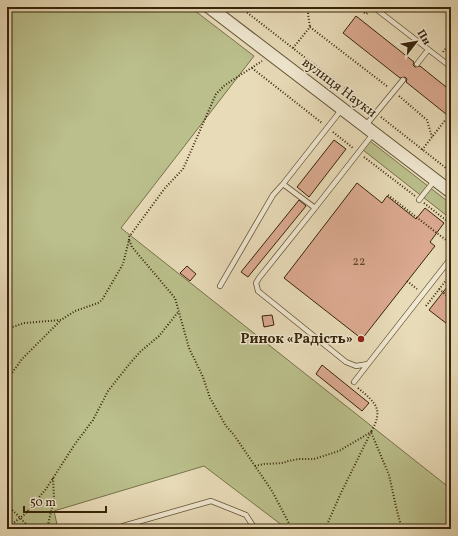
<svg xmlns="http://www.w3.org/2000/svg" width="458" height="536" viewBox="0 0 458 536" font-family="Vollkorn,serif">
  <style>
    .green { fill: #babf8b; stroke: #78724a }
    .building { fill: #dba990; stroke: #372409 }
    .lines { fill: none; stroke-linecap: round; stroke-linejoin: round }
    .service-casing { stroke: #635235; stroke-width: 6 }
    .tertiary-casing { stroke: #635235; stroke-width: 14 }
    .path { stroke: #372409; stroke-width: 2; stroke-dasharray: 1 2; stroke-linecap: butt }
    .service { stroke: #f0e8d1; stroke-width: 4.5 }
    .tertiary { stroke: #f0e8d1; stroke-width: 12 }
    .poi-dot { fill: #8f2418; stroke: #f0e8d1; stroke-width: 1.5 }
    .labels { text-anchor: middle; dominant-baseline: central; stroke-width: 3; stroke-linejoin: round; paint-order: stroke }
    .number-label { font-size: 12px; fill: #60452b }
    .street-label { font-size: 14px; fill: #372409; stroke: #f0e8d1 }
    .poi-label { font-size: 14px; font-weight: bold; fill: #372409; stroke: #f0e8d1; text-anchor: end }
  </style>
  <rect width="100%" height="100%" fill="#e8dbb8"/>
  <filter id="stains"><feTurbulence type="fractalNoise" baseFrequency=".005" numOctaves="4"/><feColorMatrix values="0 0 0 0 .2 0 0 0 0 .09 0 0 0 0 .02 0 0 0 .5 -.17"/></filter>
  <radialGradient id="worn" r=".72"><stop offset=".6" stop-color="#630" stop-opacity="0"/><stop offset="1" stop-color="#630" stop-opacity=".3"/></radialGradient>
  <path class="green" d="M7 7H190L254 56 121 228 451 489V529H287L204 466 54 511 58 529H7Z
    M370 141 451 204V219L363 150Z"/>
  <path class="building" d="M356 16 414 62 413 65 415 67 420 66 451 91V118L406 82 407 79 405 77 400 78 343 33Z
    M334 140 346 149 309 197 297 187Z
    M357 183 382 203 387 196 416 219 425 208 444 223 430 242 435 246 362 339 284 278Z
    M299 200 306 206 248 277 241 272Z
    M187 266 196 274 190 281 180 273Z
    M451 282V327L429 310Z
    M272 315 274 325 264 327 262 316Z
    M322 365 369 403 362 411 316 374Z"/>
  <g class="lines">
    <g class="service-casing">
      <path id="service" d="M376 9 451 67
        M417 64 428 50
        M342 109 283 184 315 208 373 134
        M366 125 403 80
        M419 200 435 180
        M315 208 259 278 256 283 258 291 346 362 356 366 368 364 451 258
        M220 286 273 195 283 184
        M354 382 368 364
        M123 526 211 501 246 515 255 529"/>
    </g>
    <g class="tertiary-casing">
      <path id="tertiary" d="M209 7 451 192"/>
    </g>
    <path class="path" d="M240 7 370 108
      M309 7 308 14 310 27
      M357 7 366 14 369 12
      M293 48 310 27 388 87
      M443 52 451 42
      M252 68 322 123
      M399 96 427 120 432 137
      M381 117 451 172
      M333 132 353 148
      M422 150 446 119
      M364 157 415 196
      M388 195 451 244
      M424 203 451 224
      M446 220 451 213
      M129 240V237L165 188 183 169 216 94 225 85 262 61
      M407 281 417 289
      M439 289 451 299
      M426 306 451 274
      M7 329 24 323 61 320 75 311 98 303 102 300 123 264 129 240 132 247 175 298 189 348 203 377 210 398 226 426 234 435 272 491 292 529
      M7 380 22 359 60 321
      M358 388C376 403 384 409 371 432L389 475 397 511 402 529
      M255 466 264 464 283 463 288 461 299 459H314L339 451 371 432 340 495 325 529
      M7 507C18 513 22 522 32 529
      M7 528 25 514 46 489 75 444 93 420 108 391 131 362 141 351 159 336 179 311
      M47 529 54 499 53 478"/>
    <use href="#service" class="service"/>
    <use href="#tertiary" class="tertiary"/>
  </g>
  <circle class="poi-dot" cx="361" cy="339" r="4"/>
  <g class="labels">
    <g class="number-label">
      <text x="359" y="262">22</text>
    </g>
    <g class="street-label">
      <text transform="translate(339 88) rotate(37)">вулиця Науки</text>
    </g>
    <g class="poi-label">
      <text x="353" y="339">Ринок «Радість»</text>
    </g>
  </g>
  <rect width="458" height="536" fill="none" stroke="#e8dbb8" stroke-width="24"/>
  <rect x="8" y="8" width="442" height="520" fill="none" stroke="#372409" stroke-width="2"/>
  <rect x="12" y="12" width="434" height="512" fill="none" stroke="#372409"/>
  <g transform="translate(416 42) rotate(59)" stroke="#f0e8d1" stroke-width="3" paint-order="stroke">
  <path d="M0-3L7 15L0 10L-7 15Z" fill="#372409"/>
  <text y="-6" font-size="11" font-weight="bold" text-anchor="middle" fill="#372409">Пн</text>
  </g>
  <path d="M24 506v6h82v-6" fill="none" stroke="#372409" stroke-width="2"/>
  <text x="30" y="506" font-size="12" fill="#372409" stroke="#f0e8d1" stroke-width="3" paint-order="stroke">50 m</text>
  <rect width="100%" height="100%" filter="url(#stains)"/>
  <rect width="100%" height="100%" fill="url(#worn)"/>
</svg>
